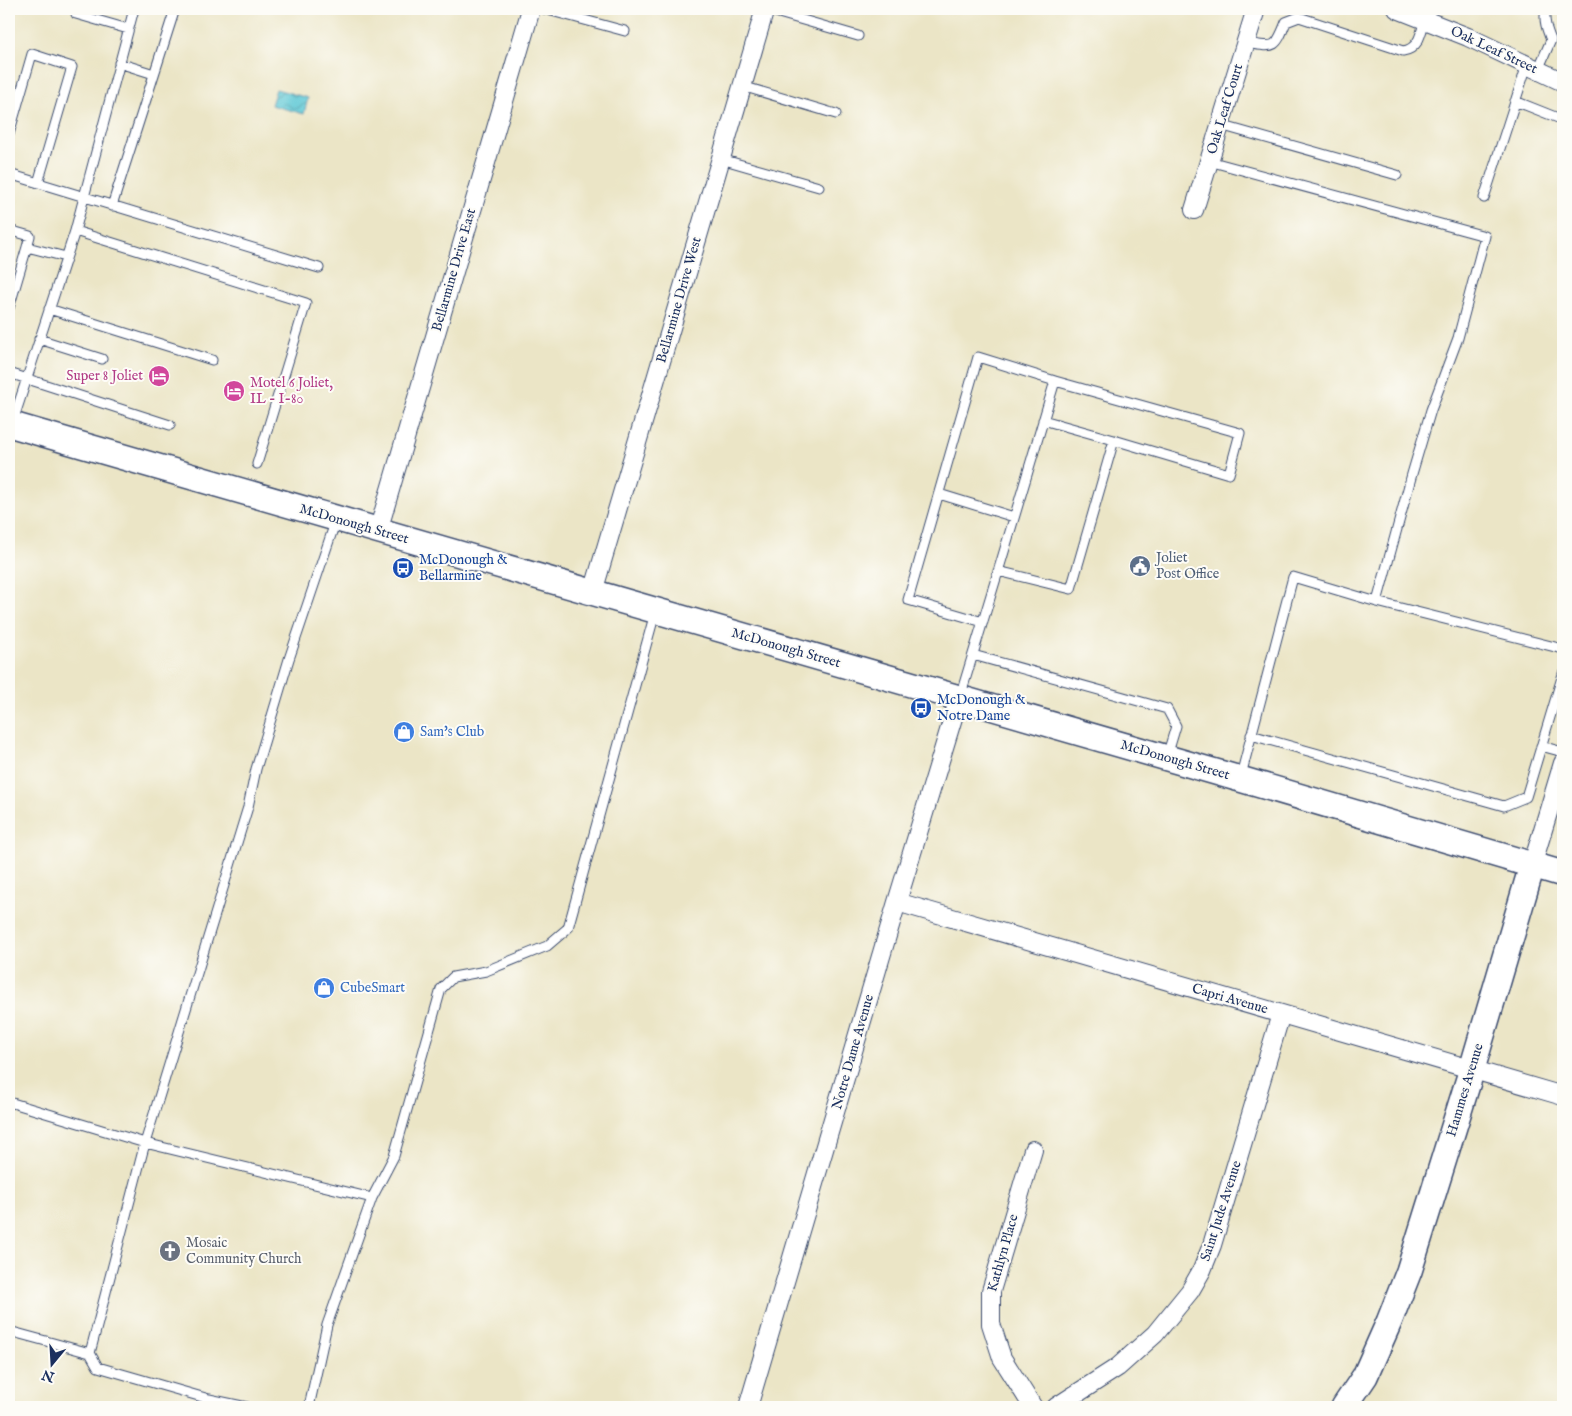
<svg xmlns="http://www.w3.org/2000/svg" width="1572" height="1416" viewBox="0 0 1572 1416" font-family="'IM FELL English',serif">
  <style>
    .water { fill: url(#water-waves); stroke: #3c7c9a }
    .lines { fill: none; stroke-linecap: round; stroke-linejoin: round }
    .lane-casing { stroke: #3a4a6e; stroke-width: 11 }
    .street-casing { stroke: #3a4a6e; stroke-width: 20 }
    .secondary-casing { stroke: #3a4a6e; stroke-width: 28 }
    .lane { stroke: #fff; stroke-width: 9 }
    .street { stroke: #fff; stroke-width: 18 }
    .secondary { stroke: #fff; stroke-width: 25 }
    .labels { text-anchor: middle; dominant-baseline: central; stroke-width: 4; stroke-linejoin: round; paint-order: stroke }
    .street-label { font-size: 14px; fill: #1b2f5e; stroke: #fdfcf7 }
    .hotel-label { font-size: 14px; fill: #b23c85; stroke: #fdfcf7; text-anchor: end }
    .service-label { font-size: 14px; fill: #4e5e75; stroke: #fdfcf7; text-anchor: start }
    .transit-label { font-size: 14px; fill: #164399; stroke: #fdfcf7; text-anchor: start }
    .shop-label { font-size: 14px; fill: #366cbe; stroke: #fdfcf7; text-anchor: start }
    .worship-label { font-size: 14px; fill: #5b616d; stroke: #fdfcf7; text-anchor: start }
  </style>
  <defs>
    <pattern id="water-waves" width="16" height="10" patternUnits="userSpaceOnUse" patternTransform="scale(1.25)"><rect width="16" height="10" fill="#5dc8d5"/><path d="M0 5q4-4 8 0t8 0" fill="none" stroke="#4ca3b0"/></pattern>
  </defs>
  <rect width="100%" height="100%" fill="#fdfcf7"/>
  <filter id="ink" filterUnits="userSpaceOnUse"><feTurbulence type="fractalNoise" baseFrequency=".02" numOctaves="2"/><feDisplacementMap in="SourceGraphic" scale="10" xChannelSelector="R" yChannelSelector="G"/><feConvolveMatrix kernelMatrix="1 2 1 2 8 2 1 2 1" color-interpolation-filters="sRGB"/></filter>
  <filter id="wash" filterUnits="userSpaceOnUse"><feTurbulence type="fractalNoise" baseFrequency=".0096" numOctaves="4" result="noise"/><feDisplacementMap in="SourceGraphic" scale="20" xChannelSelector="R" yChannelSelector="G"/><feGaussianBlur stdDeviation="1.12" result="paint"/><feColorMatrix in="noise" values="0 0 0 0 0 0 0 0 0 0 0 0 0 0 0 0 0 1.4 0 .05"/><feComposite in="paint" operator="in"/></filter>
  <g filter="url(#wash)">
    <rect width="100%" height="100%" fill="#ebe5c6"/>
    <path class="water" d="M276 89 308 98 304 114 271 105Z"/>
  </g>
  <g filter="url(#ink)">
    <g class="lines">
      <g class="lane-casing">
        <path id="lane" d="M81 9 76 14 128 29
          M391 9H394
          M544 9 625 31
          M765 9 858 36
          M1245 43C1274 47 1275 51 1286 22L1299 17 1403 51C1419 49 1421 33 1425 19
          M119 63 154 74
          M1538 70 1551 40C1547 30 1543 20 1546 9
          M742 86 836 114
          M1515 101 1563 120
          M1220 125 1397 175
          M9 134 32 54 72 67 38 183
          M721 159 819 187
          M1209 161 1485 236 1458 338 1431 410 1412 474 1377 602
          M9 174 319 268
          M1484 198 1527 65
          M112 206 175 9
          M9 230 30 236 27 247
          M75 231 134 9
          M9 308 27 247 66 257
          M49 309 212 360
          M39 339 102 359
          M9 373 170 425
          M1055 381 1240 433 1229 474 1114 440
          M12 424 75 231 306 303 257 464
          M939 494 1014 517
          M998 571 1071 589 1114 440 1043 420
          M973 655 1167 709 1176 726 1167 756
          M960 697C992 592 1024 486 1055 381L978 357 908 600 983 622
          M1251 735 1504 806 1526 797 1563 674
          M1541 746 1563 752
          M1240 779 1293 577 1377 602 1563 649
          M9 1102 145 1143 248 807 256 769 289 659 336 520
          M9 1331 90 1353 145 1143 372 1198 394 1156 441 989 453 977 486 971 547 946 568 928 655 613
          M90 1353 98 1367 209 1399 247 1407
          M309 1407 327 1325 372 1198"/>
      </g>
      <g class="street-casing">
        <path id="street" d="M1397 9 1468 37 1563 82
          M1194 210 1256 9
          M378 531 531 9
          M593 592 765 9
          M1532 866 1563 763
          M897 902 1563 1096
          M748 1407 897 902 959 698
          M1033 1407 1002 1358 991 1324V1291L1033 1150
          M1056 1407 1118 1367 1155 1334 1190 1291 1202 1270 1212 1245 1281 1014"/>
      </g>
      <g class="secondary-casing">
        <path id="secondary" d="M9 424 1240 779 1563 874
          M1344 1407 1365 1376 1389 1322 1409 1271 1472 1069 1532 866"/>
      </g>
      <use href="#lane" class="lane"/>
      <use href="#street" class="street"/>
      <use href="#secondary" class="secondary"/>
    </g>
  </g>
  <defs>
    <g id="hotel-disc" transform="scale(1.125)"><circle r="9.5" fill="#d1479c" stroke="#fdfcf7"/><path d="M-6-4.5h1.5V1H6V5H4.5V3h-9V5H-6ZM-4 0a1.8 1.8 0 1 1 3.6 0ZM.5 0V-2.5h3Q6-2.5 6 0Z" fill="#fff"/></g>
    <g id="civic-disc" transform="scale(1.125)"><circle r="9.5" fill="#5c6f8a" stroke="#fdfcf7"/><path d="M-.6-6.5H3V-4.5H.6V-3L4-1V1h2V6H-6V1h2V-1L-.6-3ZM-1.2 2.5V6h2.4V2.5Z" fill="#fff"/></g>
    <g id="bus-disc" transform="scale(1.125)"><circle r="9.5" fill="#1a4fb4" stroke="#fdfcf7"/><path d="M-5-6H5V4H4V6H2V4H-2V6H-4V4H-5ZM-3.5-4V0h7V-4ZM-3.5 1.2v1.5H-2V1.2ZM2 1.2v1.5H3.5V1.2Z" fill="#fff"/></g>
    <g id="shop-disc" transform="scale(1.125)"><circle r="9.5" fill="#3f7fe0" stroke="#fdfcf7"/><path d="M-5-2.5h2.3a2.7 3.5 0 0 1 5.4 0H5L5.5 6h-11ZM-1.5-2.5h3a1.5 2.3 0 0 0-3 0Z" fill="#fff"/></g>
    <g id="church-disc" transform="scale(1.125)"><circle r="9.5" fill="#6b7280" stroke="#fdfcf7"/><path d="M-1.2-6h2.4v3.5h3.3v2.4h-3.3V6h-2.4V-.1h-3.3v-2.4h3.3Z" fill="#fff"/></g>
  </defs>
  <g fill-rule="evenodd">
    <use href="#hotel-disc" x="159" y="376"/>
    <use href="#hotel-disc" x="234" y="391"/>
    <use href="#civic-disc" x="1140" y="566"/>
    <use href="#bus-disc" x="403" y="568"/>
    <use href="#bus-disc" x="921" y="708"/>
    <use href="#shop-disc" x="404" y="732"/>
    <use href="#shop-disc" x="324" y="988"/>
    <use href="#church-disc" x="170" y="1251"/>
  </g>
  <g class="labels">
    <g class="street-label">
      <text transform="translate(1494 50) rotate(25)">Oak Leaf Street</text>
      <text transform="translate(1225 109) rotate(-73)">Oak Leaf Court</text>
      <text transform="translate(454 270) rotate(-74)">Bellarmine Drive East</text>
      <text transform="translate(679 300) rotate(-74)">Bellarmine Drive West</text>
      <text transform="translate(354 524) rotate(16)">McDonough Street</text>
      <text transform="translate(786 648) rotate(16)">McDonough Street</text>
      <text transform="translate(1175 760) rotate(16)">McDonough Street</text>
      <text transform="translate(1230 999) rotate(16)">Capri Avenue</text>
      <text transform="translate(853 1052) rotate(-74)">Notre Dame Avenue</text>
      <text transform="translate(1465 1090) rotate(-73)">Hammes Avenue</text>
      <text transform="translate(1221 1211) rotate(-72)">Saint Jude Avenue</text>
      <text transform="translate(1003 1253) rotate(-74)">Kathlyn Place</text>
    </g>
    <g class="hotel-label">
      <text x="143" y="376">Super 8 Joliet</text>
      <text x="250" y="383" text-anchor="start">Motel 6 Joliet,<tspan x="250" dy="16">IL - I-80</tspan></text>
    </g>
    <g class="service-label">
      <text x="1156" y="558">Joliet<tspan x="1156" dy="16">Post Office</tspan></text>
    </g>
    <g class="transit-label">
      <text x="419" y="560">McDonough &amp;<tspan x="419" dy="16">Bellarmine</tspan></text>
      <text x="937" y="700">McDonough &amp;<tspan x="937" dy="16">Notre Dame</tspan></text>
    </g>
    <g class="shop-label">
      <text x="420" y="732">Sam's Club</text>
      <text x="340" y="988">CubeSmart</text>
    </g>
    <g class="worship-label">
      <text x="186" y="1243">Mosaic<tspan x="186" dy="16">Community Church</tspan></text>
    </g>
  </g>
  <rect width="1572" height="1416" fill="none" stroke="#fdfcf7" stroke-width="30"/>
  <g transform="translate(52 1364) rotate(198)" stroke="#fdfcf7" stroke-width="4" paint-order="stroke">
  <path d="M0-4L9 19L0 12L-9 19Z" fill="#1b2f5e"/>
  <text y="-8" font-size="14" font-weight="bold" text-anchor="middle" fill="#1b2f5e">N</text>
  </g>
</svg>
